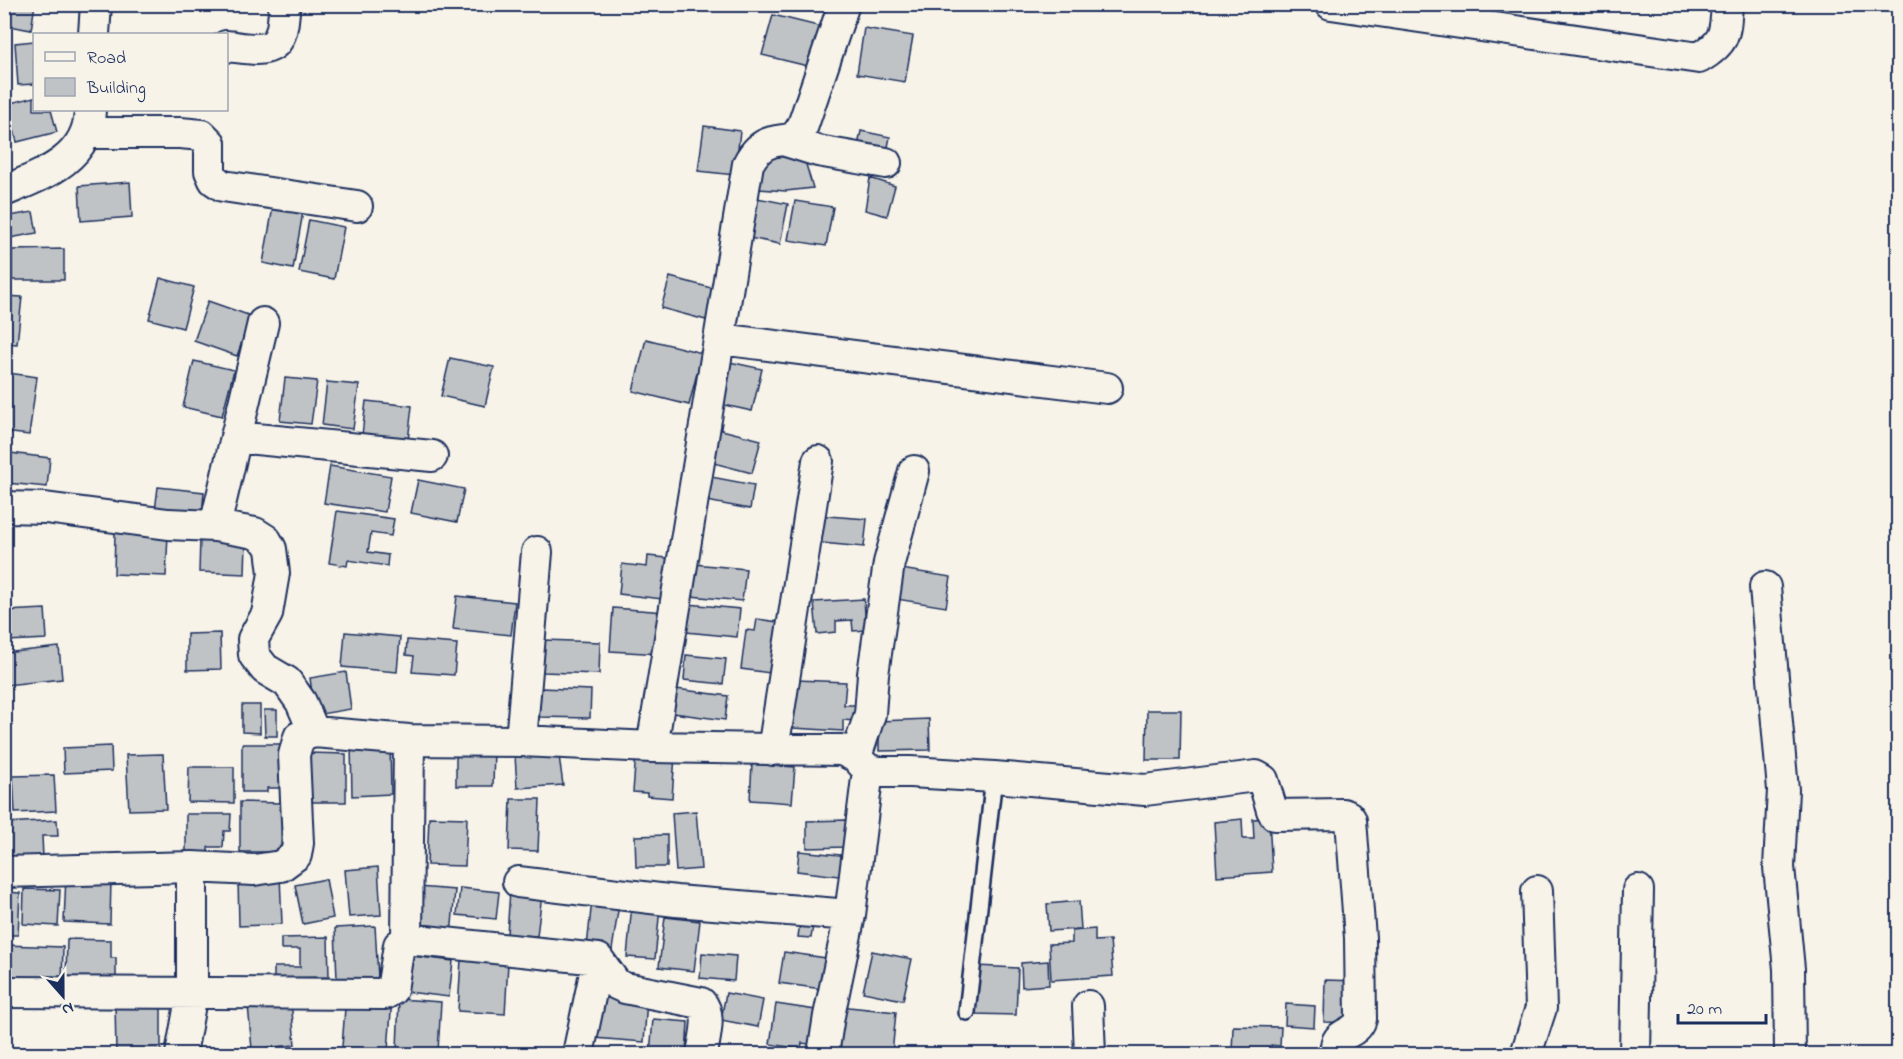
<svg xmlns="http://www.w3.org/2000/svg" width="1903" height="1059" viewBox="0 0 1903 1059" font-family="'Indie Flower',sans-serif">
  <style>
    .building { fill: #c0c3c5; stroke: #1b2f5e; stroke-width: 1.5 }
    .lines { fill: none; stroke-linecap: round; stroke-linejoin: round }
    .lane-casing { stroke: #1b2f5e; stroke-width: 20 }
    .street-casing { stroke: #1b2f5e; stroke-width: 34 }
    .lane { stroke: #f7f3e8; stroke-width: 15 }
    .street { stroke: #f7f3e8; stroke-width: 30 }
  </style>
  <rect width="100%" height="100%" fill="#f7f3e8"/>
  <filter id="ink" filterUnits="userSpaceOnUse"><feTurbulence type="fractalNoise" baseFrequency=".0167" numOctaves="2"/><feDisplacementMap in="SourceGraphic" scale="12" xChannelSelector="R" yChannelSelector="G"/><feConvolveMatrix kernelMatrix="1 2 1 2 8 2 1 2 1" color-interpolation-filters="sRGB"/></filter>
  <g filter="url(#ink)">
    <path class="building" d="M4 4H35L31 30 4 25Z
      M773 15 822 27 812 67 762 55Z
      M864 28 913 36 905 82 857 74Z
      M34 41V84L18 85 15 43Z
      M34 97V110H51L57 132 17 142 7 104Z
      M704 126 740 131 735 175 698 171Z
      M861 131 890 137 887 152 858 146Z
      M766 154 805 161 813 188 786 191 759 189Z
      M870 178 895 186 887 216 865 210Z
      M130 182 132 217 81 221 79 186Z
      M752 197 788 204 780 244 744 237Z
      M795 201 833 207 826 246 788 240Z
      M273 207 303 212 293 269 263 263Z
      M33 212 37 233 4 239V217Z
      M309 220 344 227 334 279 299 272Z
      M64 249V280H12V250Z
      M670 277 715 289 706 320 661 308Z
      M160 278 194 287 183 328 149 319Z
      M4 296 22 297 17 344 4 343Z
      M208 301 251 316 237 356 194 341Z
      M646 339 702 353 689 405 633 391Z
      M450 358 494 367 485 406 441 396Z
      M194 361 234 370 222 416 183 407Z
      M725 361 762 369 752 411 715 403Z
      M8 373 37 377 29 435 4 432V401Z
      M285 378 317 381 311 424 280 421Z
      M327 382 359 385 353 429 322 425Z
      M366 401 412 406 408 441 362 435Z
      M718 429 761 440 752 473 710 462Z
      M10 453 50 458 47 487 7 483Z
      M330 466 391 476 385 512 324 503Z
      M706 476 754 485 750 509 701 500Z
      M418 480 464 489 457 522 411 513Z
      M158 487 204 492 202 516 155 511Z
      M337 511 394 519 391 536 371 533 368 552 388 555 387 566 348 560 347 566 329 563Z
      M814 515 867 519 864 547 811 542Z
      M115 532 168 534 166 576 114 574Z
      M200 539 246 541 245 574 199 572Z
      M648 556 676 559 671 600 619 594 622 564 647 567Z
      M694 564 746 569 742 601 691 596Z
      M895 568 951 577 946 607 890 598Z
      M457 596 515 602 511 635 453 629Z
      M864 599 866 630 853 631 852 620 836 621V632L817 634 814 602Z
      M688 604 740 609 737 637 686 632Z
      M613 608 665 612 661 654 610 651Z
      M45 609 47 639 7 641 6 611Z
      M757 619 785 623 778 674 741 669 746 630 755 631Z
      M345 632 400 637 397 672 342 667Z
      M220 633 221 669 187 670V634Z
      M407 640 457 644 454 675 412 672 414 656 406 655Z
      M544 640 600 642 599 674 543 672Z
      M59 647 62 679 6 685 4 653Z
      M686 655 726 659 723 684 684 680Z
      M346 672 351 709 315 715 310 678Z
      M796 680 846 682 844 705H856L855 721 843 720V731L793 728Z
      M540 688 591 690 590 718 539 717Z
      M676 689 728 696 725 720 673 713Z
      M242 705H260V733L242 732Z
      M264 710H277V736H265Z
      M1147 710H1181L1180 760H1146Z
      M929 719 930 750 879 751V721Z
      M390 743 391 794 352 796 351 744Z
      M242 744H283V788H267V792H242Z
      M111 746 112 771 64 773 63 748Z
      M456 748H494L493 786H456Z
      M308 753 346 754V802H308Z
      M636 753 675 755 672 798 647 796V793L633 792Z
      M163 754 166 809 129 810 126 755Z
      M515 755 559 756 563 785 517 788Z
      M752 764 795 767 792 803 750 800Z
      M189 767H234V803L188 802Z
      M54 775 56 811 15 813 13 776Z
      M511 799H540L538 851 509 850Z
      M240 802 282 803 281 852H240Z
      M696 811 701 869 676 871 672 813Z
      M186 814H231L230 831H224L223 847H208V853H186Z
      M429 817 467 818 465 866 427 865Z
      M1269 818 1272 872 1217 876 1214 822 1242 819 1243 839H1254L1253 819Z
      M57 820 58 836H42L43 858 8 860 6 823Z
      M847 820V847L807 848V821Z
      M667 835V867H636L635 836Z
      M799 851 850 856 847 877 797 871Z
      M378 867 381 915 349 917 345 870Z
      M66 876 111 878 110 924 64 922Z
      M280 876 282 924 239 926 238 878Z
      M326 879 333 918 303 924 295 885Z
      M418 887 455 890 451 936 414 932Z
      M460 888 499 892 496 919 457 915Z
      M24 889 60 890 58 926 23 924Z
      M510 891 542 894 537 936 507 934Z
      M4 892 20 893 18 935H4Z
      M592 900 619 904 612 950 587 947Z
      M1079 901 1081 929 1049 931 1047 904Z
      M632 904 660 907 655 959 627 957Z
      M665 917 700 921 694 971 659 967Z
      M801 917 814 919 811 938 798 937Z
      M375 926 378 978 337 980 335 928Z
      M1095 929V941L1110 940 1113 976 1051 980 1049 944 1072 943V931Z
      M328 937 329 977 274 978V967H300V949H281V938Z
      M67 939 111 940V958H116V981L66 980Z
      M4 945 63 947 62 981 4 976Z
      M872 951 912 959 903 1000 863 992Z
      M784 952 833 959 829 990 779 983Z
      M702 953 736 956 734 981 700 978Z
      M404 955 453 961 449 997 400 991Z
      M461 959 508 963 505 1014 458 1011Z
      M1048 961 1049 985 1022 987 1021 963Z
      M976 966 1018 968 1016 1015 974 1014Z
      M1325 980 1359 981 1358 1023 1324 1022Z
      M726 993 763 1000 758 1027 721 1020Z
      M346 995 392 999 388 1050 342 1047Z
      M598 995 647 999 644 1042 594 1038Z
      M399 999 441 1002 438 1051 397 1049Z
      M115 1001H161V1054H116Z
      M291 1001 295 1045 252 1049 248 1005Z
      M776 1004 822 1011 817 1045 802 1043 801 1049 770 1044Z
      M1286 1004 1315 1006 1314 1027 1285 1025Z
      M839 1006 896 1012 892 1054 834 1051Z
      M653 1019 688 1022 686 1054H650Z
      M1233 1026 1281 1027 1280 1046 1271 1045V1054H1232Z"/>
    <g class="lines">
      <g class="lane-casing">
        <path id="lane" d="M967 1012 994 777"/>
      </g>
      <g class="street-casing">
        <path id="street" d="M1331 4 1699 58C1726 42 1725 34 1727 4
          M94 34 96 4
          M226 46C242 47 271 56 279 37 284 28 283 14 285 4
          M86 133H180L202 135 210 143V171L214 180 223 186 357 206
          M786 141 818 151 886 163
          M4 191C43 175 89 159 90 110
          M720 339 1107 388
          M236 437 432 456
          M4 507 45 508 168 524 215 526 255 533 266 540 271 549 274 573 267 614 253 639 254 655 265 669 287 682 301 702 314 732
          M215 526 263 323
          M1765 587 1783 790 1779 867 1789 969 1790 1054
          M521 741 537 552
          M652 747 748 164C753 154 761 145 772 142 789 138 793 143 803 125L844 4
          M773 750 818 461
          M856 757 870 714 873 674 889 563 914 471
          M4 872 192 867 254 870 281 866 296 855 298 843 294 755 299 737 314 732 409 740 521 741 652 747 842 750 856 757 868 770 880 772H910L994 777 1145 790 1256 776 1263 780 1272 810 1275 815 1343 814 1348 816 1351 820 1360 938 1361 1019C1355 1038 1333 1029 1336 1054
          M518 882 676 901 850 915
          M407 939 409 740
          M4 992 385 994 392 990 399 945 407 939 598 959 616 984 625 988 701 1003C712 1014 704 1040 702 1054
          M1088 1006 1090 1054
          M181 1054 192 993V867
          M578 1054 598 959
          M823 1054 829 1016 850 915 868 770
          M1526 1054 1541 1008 1537 891
          M1635 1054 1638 890"/>
      </g>
      <use href="#lane" class="lane"/>
      <use href="#street" class="street"/>
    </g>
  </g>
  <rect width="1903" height="1059" fill="none" stroke="#f7f3e8" stroke-width="24"/>
  <rect x="12" y="12" width="1879" height="1035" fill="none" stroke="#1b2f5e" stroke-width="2" filter="url(#ink)"/>
  <rect x="33" y="33" width="195" height="78" fill="#f7f3e8" stroke="#9fa5b1" stroke-width="1.5"/>
  <rect x="45" y="52" width="30" height="9" fill="#f7f3e8" stroke="#9fa5b1" stroke-width="1.5"/>
  <text x="87" y="63" font-size="18" fill="#1b2f5e">Road</text>
  <rect x="45" y="78" width="30" height="18" fill="#c0c3c5" stroke="#9fa5b1" stroke-width="1.5"/>
  <text x="87" y="93" font-size="18" fill="#1b2f5e">Building</text>
  <g transform="translate(63 996) rotate(159)" stroke="#f7f3e8" stroke-width="4.5" paint-order="stroke">
  <path d="M0-4.5L10 22L0 15L-10 22Z" fill="#1b2f5e"/>
  <text y="-9" font-size="16" font-weight="bold" text-anchor="middle" fill="#1b2f5e">N</text>
  </g>
  <path d="M1678 1014v9h88v-9" fill="none" stroke="#1b2f5e" stroke-width="3"/>
  <text x="1687" y="1014" font-size="18" fill="#1b2f5e" stroke="#f7f3e8" stroke-width="4.5" paint-order="stroke">20 m</text>
</svg>
